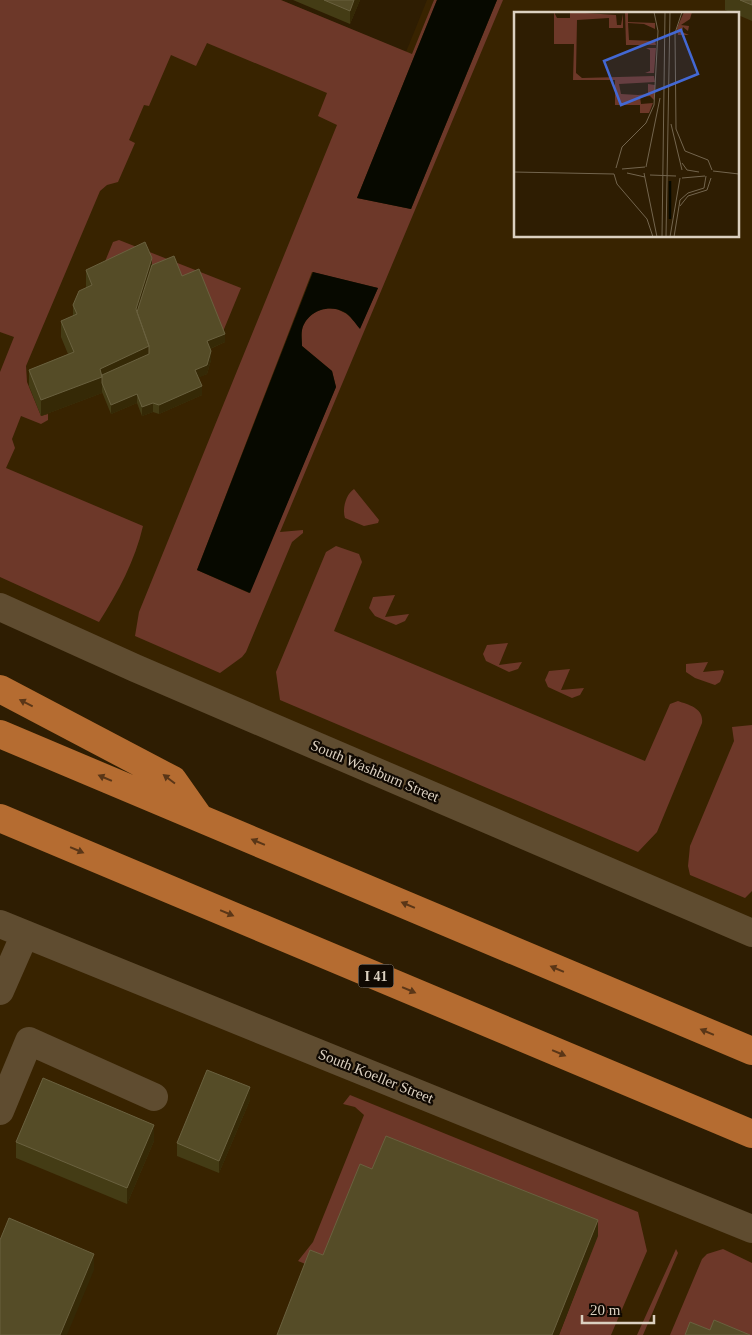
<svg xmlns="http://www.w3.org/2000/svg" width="752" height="1335" viewBox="0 0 752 1335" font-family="Georgia,serif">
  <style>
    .built { fill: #382300; fill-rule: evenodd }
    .green { fill: #6d3829; fill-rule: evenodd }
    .water { fill: #070900 }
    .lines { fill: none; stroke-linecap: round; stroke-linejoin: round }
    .minor { stroke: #5f4c30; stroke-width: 28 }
    .highway { stroke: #b56c31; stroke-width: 28 }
    .wall { fill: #443c15 }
    .shaded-wall { fill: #352906 }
    .building { fill: #554c27; stroke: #6a613f }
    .oneway { fill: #5a3617 }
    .labels { text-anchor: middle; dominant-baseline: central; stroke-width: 4.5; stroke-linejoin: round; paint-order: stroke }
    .shield { fill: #100902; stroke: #9e9487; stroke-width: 1 }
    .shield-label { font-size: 14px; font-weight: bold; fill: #dbd0c0 }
    .street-label { font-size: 15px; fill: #dbd0c0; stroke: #100902 }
    .inset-river { fill: none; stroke: #070900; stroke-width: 2.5 }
    .inset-road { fill: none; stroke: #73654e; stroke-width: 1 }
    .view { fill: #4368d3; fill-opacity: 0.15; stroke: #4368d3; stroke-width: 2.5 }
    .inset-edge { fill: none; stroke: #dbd0c0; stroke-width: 2.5 }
  </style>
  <rect width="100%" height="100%" fill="#2e1d02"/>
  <path class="built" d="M0 0H281L406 52 427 0H752V933L0 607ZM516 14H738V236H516Z
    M0 924 752 1229V1335H0Z"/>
  <path class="green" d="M0 0H281L412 54 434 0H437L357 198 411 209 497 0H503L280 532 303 530V533L292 542 246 652 242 657 220 673 135 636 139 612 337 125 318 116 327 93 207 43 196 66 171 55 149 106 144 105 129 140 135 143 118 182 107 185 100 191 26 366 27 382 41 416 48 414V420L41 424 21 416 12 439 15 448 6 468 143 526C135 561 118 592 99 622L0 577V372L14 337 0 332ZM312 272 378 288 360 328C355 323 350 315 343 312 328 303 306 312 302 330 301 335 302 341 302 346L332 371 336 387 249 593 197 570Z
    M119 240 241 288 222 334 97 281 113 242Z
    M354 489 379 520 378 523 364 526 345 518C342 509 346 494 354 489Z
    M336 546 359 554 362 562 334 631 645 761 670 704 678 701C689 705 704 708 702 723L657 832 638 852 280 700 276 672 326 552Z
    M395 595 385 617 409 614 405 621 396 625 375 616 369 608 373 597Z
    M508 643 499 665 522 662 518 669 509 672 486 661 483 654 487 645Z
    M708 662 703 672 723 670 724 672 720 682 715 685 695 678 686 672V664Z
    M570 669 561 690 584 688 580 695 572 698 548 687 545 680 549 671Z
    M752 725V891L745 898 690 875 688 866 690 846 734 741 732 727Z
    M350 1095 638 1212 647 1251 611 1335H559L597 1236 323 1271 298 1261 313 1242 364 1115 355 1107 343 1104Z
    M676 1249 678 1253 643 1335H637Z
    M723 1249 752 1263V1335H670L702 1259 707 1254Z"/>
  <path class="water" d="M437 0H497L411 209 357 198Z
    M313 272 378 288 360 329C355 323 350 315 344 312 328 303 306 312 302 330 301 335 302 341 302 346L332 371 336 387 250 593 197 570Z"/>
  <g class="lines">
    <path class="minor" d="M0 607 135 668 752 933
      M0 924 752 1229
      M0 991 25 934
      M0 1111 29 1041 154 1097"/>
    <path class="highway" d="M0 689 173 780 199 817
      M0 734 752 1051
      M0 818 752 1134"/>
  </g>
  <path class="wall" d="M293 0H360L350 24Z
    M725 0H752V21L738 15V14H735L725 10Z
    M152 265 182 276 225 342 210 349 211 360 207 374 199 377 202 395 159 414 153 412 142 416 137 403 111 414 102 392V393L41 416 29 386V370L68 354 61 337V321L73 316V305L86 288V270Z
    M250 1100 219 1173 177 1156V1143Z
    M154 1141 127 1204 16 1158V1142Z"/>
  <path class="shaded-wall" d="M354 0H360L350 24V11Z
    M152 258V274L138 320 136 309Z
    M225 334V342L207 350V341Z
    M149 346V362L102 383V393L41 416V400L100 369Z
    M211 351V360L207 374 195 379V370Z
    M202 386V395L159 414V405Z
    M137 394V403L111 414V405Z
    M153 403V412L142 416V407Z
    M250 1087V1100L219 1173V1161Z
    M154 1125V1141L127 1204V1188Z
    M598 1220V1236L559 1335H552Z
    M94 1254V1270L67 1335H60Z"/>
  <path class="building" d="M324 0H354L350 11Z
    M740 0H752V5Z
    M145 242 152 258 136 309 149 346 100 369 102 377 41 400 29 370 74 352 61 321 77 314 73 305 79 291 92 285 86 270Z
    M174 256 182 276 199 269 225 334 207 341 211 351 207 365 195 370 202 386 159 405 153 403 142 407 137 394 111 405 102 383V375L149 354V346L137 312 152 265Z
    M207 1070 250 1087 219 1161 177 1143Z
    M43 1078 154 1125 127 1188 16 1142Z
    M386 1136 598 1220 552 1335H277L310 1250 323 1255 360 1164 372 1169Z
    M9 1218 94 1254 60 1335H0V1240Z
    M714 1320 750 1335H685L690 1322 710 1330Z"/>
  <defs><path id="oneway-solid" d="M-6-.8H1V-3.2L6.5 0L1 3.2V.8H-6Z" transform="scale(1.25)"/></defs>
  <g class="oneway">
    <use href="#oneway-solid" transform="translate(26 703) rotate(-153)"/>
    <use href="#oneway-solid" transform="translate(105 778) rotate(-157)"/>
    <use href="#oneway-solid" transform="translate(169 779) rotate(-143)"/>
    <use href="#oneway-solid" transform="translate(258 842) rotate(-157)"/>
    <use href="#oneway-solid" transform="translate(77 850) rotate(23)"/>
    <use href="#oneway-solid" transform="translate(408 905) rotate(-157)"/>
    <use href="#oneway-solid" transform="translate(227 913) rotate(23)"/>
    <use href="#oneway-solid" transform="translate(557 969) rotate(-157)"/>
    <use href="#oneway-solid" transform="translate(409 990) rotate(23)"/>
    <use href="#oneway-solid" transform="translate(707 1032) rotate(-157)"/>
    <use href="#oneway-solid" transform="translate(559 1053) rotate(23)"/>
  </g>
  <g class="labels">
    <rect class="shield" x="358.5" y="964.5" width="35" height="23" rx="4"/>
    <g class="shield-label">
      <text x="376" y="976">I 41</text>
    </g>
    <g class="street-label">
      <text transform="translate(375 771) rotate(23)">South Washburn Street</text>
      <text transform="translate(376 1076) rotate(22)">South Koeller Street</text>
    </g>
  </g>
  <g transform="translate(514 12)">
    <rect width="225" height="225" fill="#2e1d02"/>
    <path d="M40 0 43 6H56V0L102 3 103 13H107L109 2V16H95V6L63 8 62 61 68 66 140 64 141 70 105 72 107 82 124 83 134 82V72L141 73 140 88 136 84 126 85 127 92 139 91 135 101H126V93H101V68H59L60 32H40ZM111 0H114V10L141 11V17L130 12 114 11 115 28 141 29 142 33H112ZM170 0H178L176 7 167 13 175 14 174 19 169 15 168 20 175 23H164L163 16ZM132 36H142L140 61H131L136 59V38Z" fill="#6d3829"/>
    <path class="inset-river" d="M156 207V169"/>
    <path class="inset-road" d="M168 0 161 21 162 117 171 139 194 148 198 158M157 112 168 158M168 151 173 158 185 160M132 155 146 86M102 156 108 135 132 111 140 93 144 19 140 0M108 157 131 155M199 159 225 162M0 160 100 162M113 161 131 165M130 161 143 225M100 162 103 172 133 207 139 225M136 163 162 164M168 166 191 164M166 194 174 184 193 178 197 166M148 225 151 0M152 225 156 0M156 225 166 166M160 225 166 188 174 181 190 176 192 164"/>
    <path class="view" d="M167 18 184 62 107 93 90 49Z"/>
    <rect width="225" height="225" class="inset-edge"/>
  </g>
  <path d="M582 1315v8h72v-8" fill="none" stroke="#dbd0c0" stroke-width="2.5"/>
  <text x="590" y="1315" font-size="15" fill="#dbd0c0" stroke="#100902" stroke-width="4" paint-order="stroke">20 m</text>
</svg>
